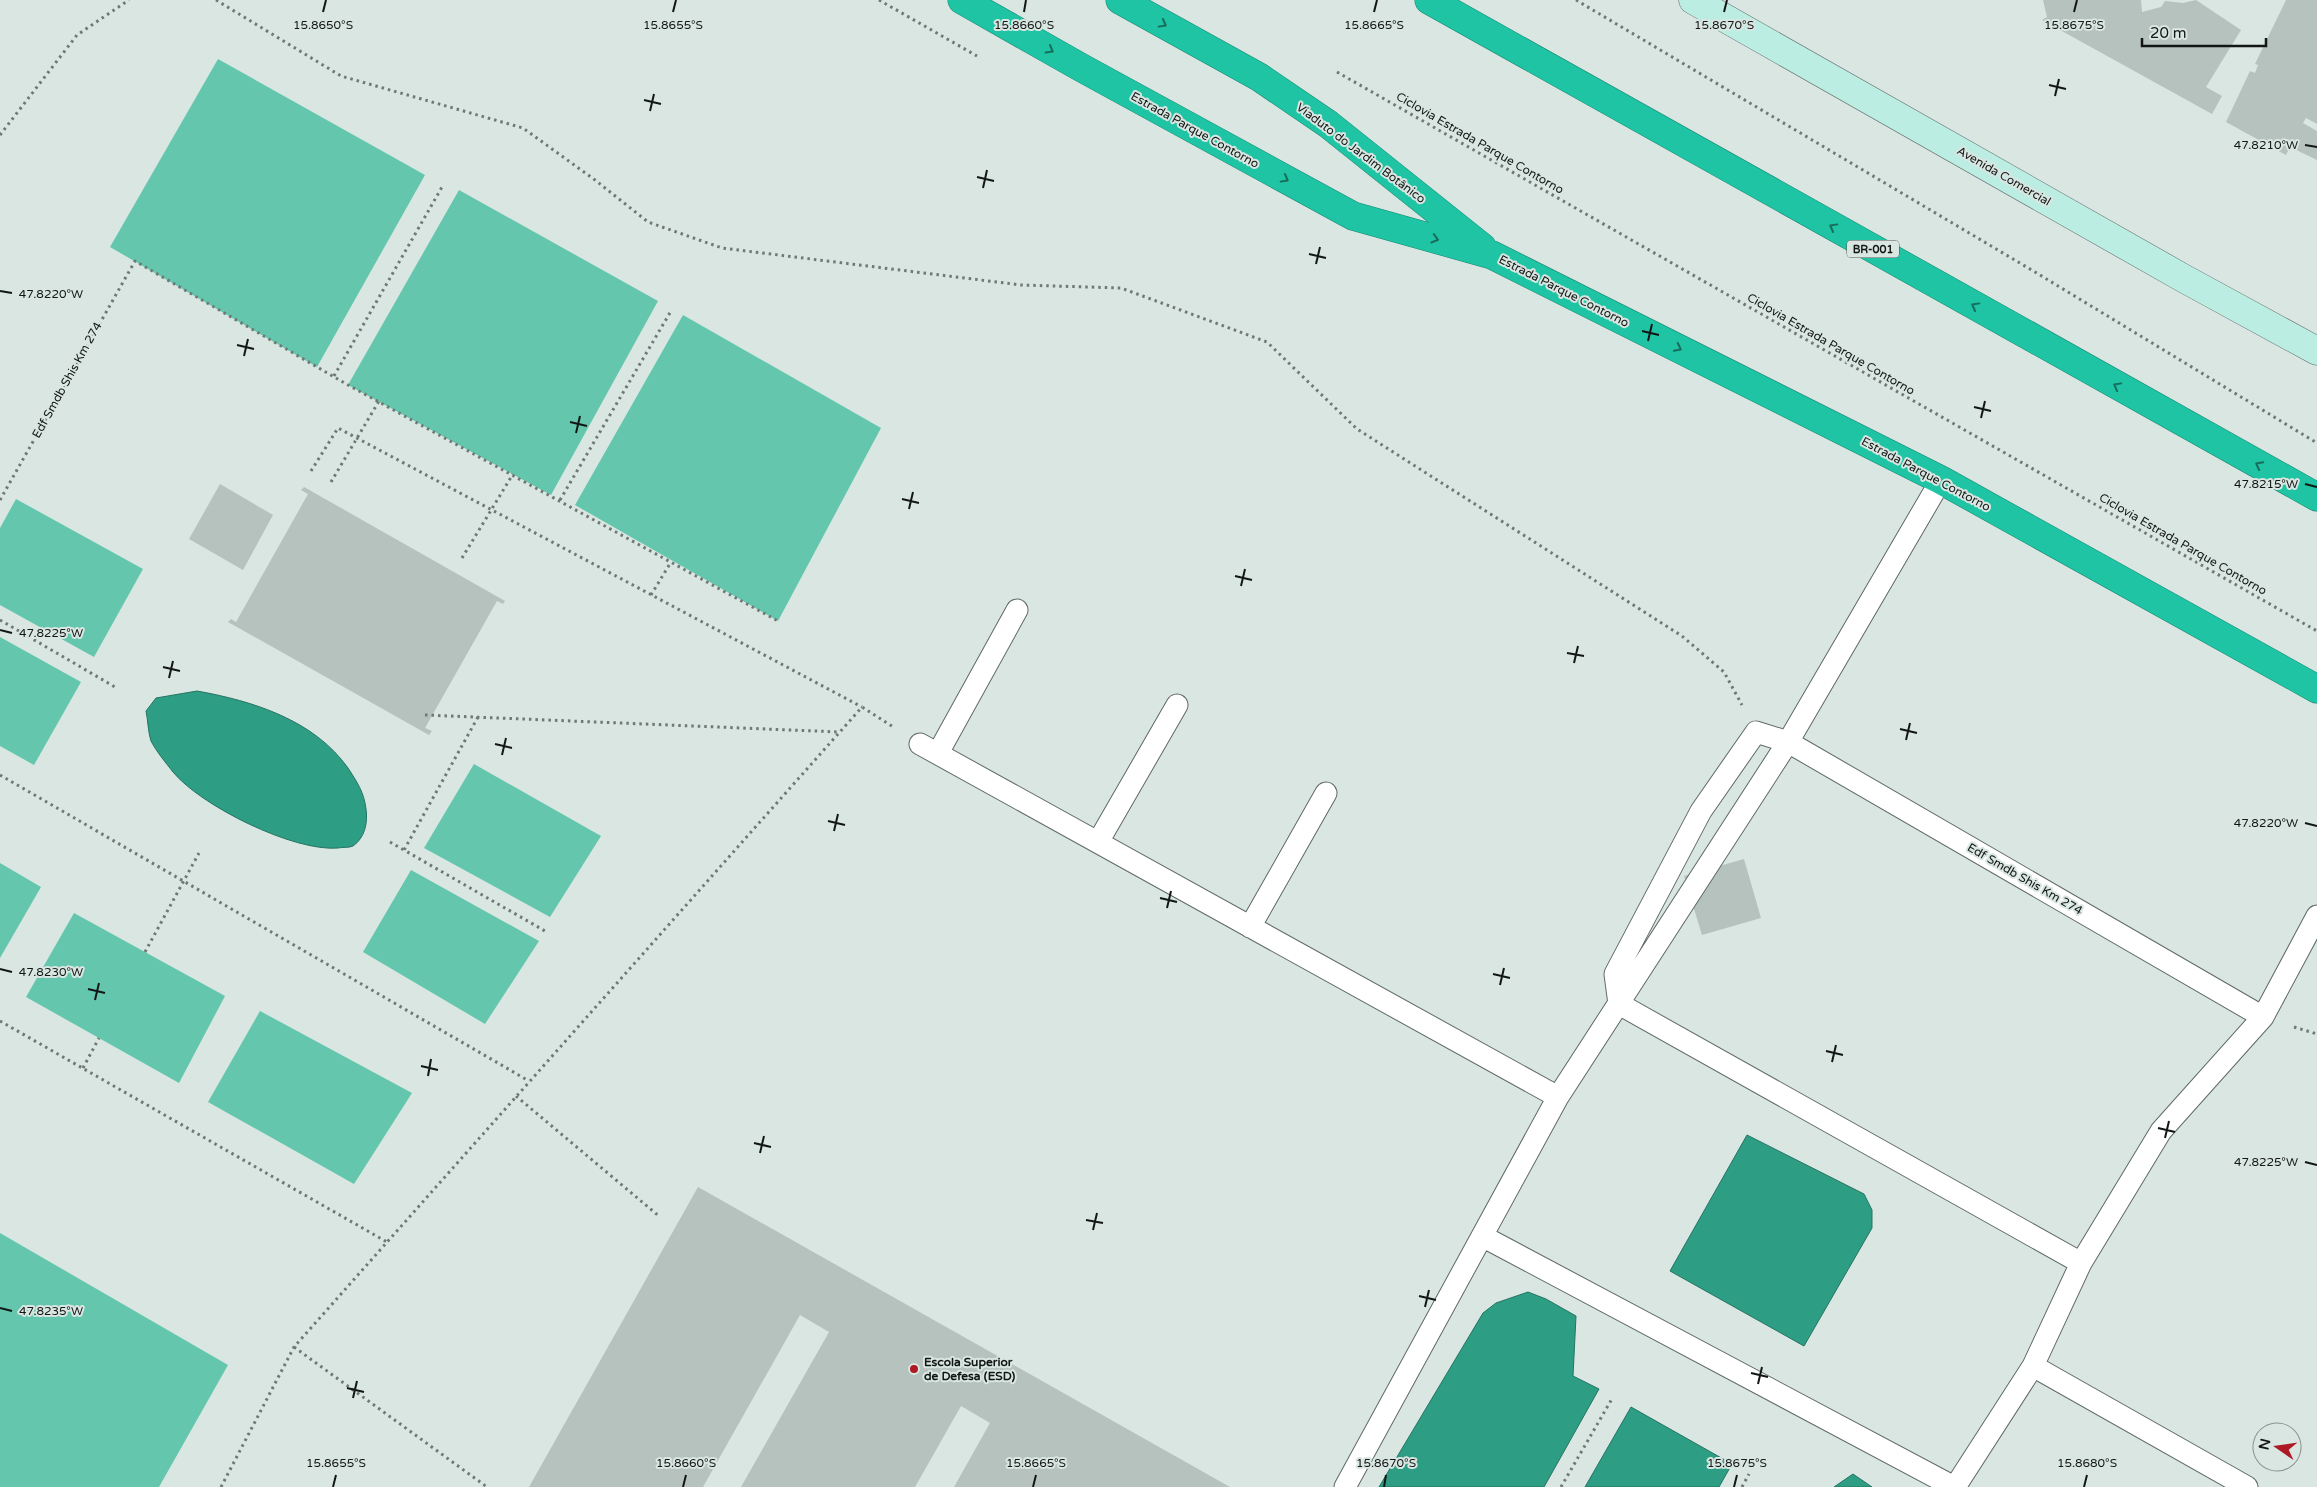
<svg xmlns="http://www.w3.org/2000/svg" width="2317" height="1487" viewBox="0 0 2317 1487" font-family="'Varela Round',sans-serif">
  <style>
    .green { fill: #64c7ad }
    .water { fill: #2d9d84; stroke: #257463 }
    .building { fill: #b6c2be }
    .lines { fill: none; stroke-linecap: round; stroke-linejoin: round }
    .lane-casing { stroke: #5f6966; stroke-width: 23 }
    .secondary-casing { stroke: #5f6966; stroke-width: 29 }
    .highway-casing { stroke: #1a8771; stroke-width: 29 }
    .path { stroke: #707875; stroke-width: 3; stroke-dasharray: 2.5 4; stroke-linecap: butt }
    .lane { stroke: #fff; stroke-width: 21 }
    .secondary { stroke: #bcede3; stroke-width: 28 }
    .highway { stroke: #1ec4a3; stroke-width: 28 }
    .oneway { stroke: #186d5c }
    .ticks { fill: none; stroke: #121615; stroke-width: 2 }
    .poi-dot { fill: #ad1925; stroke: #d9e6e1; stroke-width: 2 }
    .labels { text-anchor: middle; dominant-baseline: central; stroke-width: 4; stroke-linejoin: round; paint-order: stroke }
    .shield { fill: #d9e6e1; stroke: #4e5452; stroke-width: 1 }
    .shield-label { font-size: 11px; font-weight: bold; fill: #121615 }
    .street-label { font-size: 12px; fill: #121615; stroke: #d9e6e1 }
    .poi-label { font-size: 12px; font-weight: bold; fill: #121615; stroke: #d9e6e1; text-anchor: start }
    .ticks-label { font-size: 12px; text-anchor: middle; fill: #121615; stroke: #d9e6e1; stroke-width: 4; stroke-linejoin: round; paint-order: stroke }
  </style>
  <rect width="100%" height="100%" fill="#d9e6e1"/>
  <path class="green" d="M218 59 425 175 317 367 110 247Z
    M459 190 658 301 551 495 348 385Z
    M683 315 881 428 778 621 575 505Z
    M16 499 143 569 94 657 0 605V528Z
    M0 637 81 682 34 765 0 746Z
    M474 764 601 836 550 917 424 848Z
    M0 863 41 887 0 958Z
    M411 870 539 941 485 1024 363 952Z
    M74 913 225 996 179 1083 26 997Z
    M260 1011 412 1093 354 1184 208 1102Z
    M0 1233 228 1365 159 1487H0Z"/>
  <path class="water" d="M197 691C253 701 314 720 348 768 357 782 364 792 366 809 368 822 365 838 353 846 349 848 342 847 338 848 294 852 201 806 173 772 166 763 156 751 151 741 148 732 148 720 146 711L156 698Z
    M1747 1135 1864 1194 1872 1210V1228L1804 1346 1670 1271Z
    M1528 1292 1546 1299 1576 1316 1573 1376 1599 1389 1544 1487H1379L1483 1313 1496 1303Z
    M1631 1407 1732 1464 1719 1487H1585Z
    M1853 1474 1872 1487H1834Z"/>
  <path class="building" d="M2043 0H2141L2142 12 2161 7 2165 1 2183 3 2196 0 2241 30 2206 87 2222 96 2212 114 2042 20 2047 17Z
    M2286 0H2317V124L2306 118 2303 123 2317 131V160L2290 147 2286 155 2226 122 2250 71 2255 73 2258 65 2255 64Z
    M220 484 273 515 243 570 189 539Z
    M304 487 505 601 503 604 497 601 425 728 432 731 429 735 228 622 231 619 236 622 308 494 301 490Z
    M1744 859 1761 918 1702 935 1684 876Z
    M698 1187 1230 1487H954L990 1423 961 1406 915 1487H741L829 1332 800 1315 703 1487H529Z"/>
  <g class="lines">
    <g class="lane-casing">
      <path id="lane" d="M920 744 1558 1097
        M938 753 1017 610
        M1098 842 1177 705
        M1250 927 1326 793
        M1482 1236 1954 1487
        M2081 1263 1619 1004 1615 974 1701 811 1756 732 1788 742 2263 1017
        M2033 1366 2247 1487
        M1345 1487 1558 1097 1788 742 1941 480
        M1955 1487 2033 1366 2081 1263 2161 1131 2263 1017 2317 916"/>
    </g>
    <g class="secondary-casing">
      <path id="secondary" d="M1693 0 2183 278 2317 351"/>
    </g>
    <g class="highway-casing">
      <path id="highway" d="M962 0 1082 68 1353 216 1492 255 1941 480 2317 689
        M1120 0 1259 77 1328 124 1482 247
        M1429 0 2317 497"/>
    </g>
    <path class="path" d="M216 0 341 76 523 128 595 180 648 222 722 248 1021 285 1121 288 1267 342 1357 429 1682 636 1724 672 1742 705
      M879 0 977 56
      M1576 0 2035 272 2317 443
      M1337 72 2317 631
      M0 135 77 35 129 0
      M334 376 442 187
      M311 471 338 428 862 707
      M331 482 379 401
      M0 500 135 261 348 385 778 621
      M560 500 671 311
      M462 558 513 474
      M651 595 671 562
      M0 620 115 687
      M425 715 839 732
      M478 717 404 850 545 931
      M0 775 529 1081
      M390 842 404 850
      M145 952 199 853
      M0 1021 387 1242
      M2294 1027 2317 1034
      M83 1068 99 1038
      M516 1096 660 1217
      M294 1347 487 1487
      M221 1487 294 1347 862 707 895 728
      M1561 1487 1613 1397
      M1742 1487 1749 1474"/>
    <use href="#lane" class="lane"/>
    <use href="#secondary" class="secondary"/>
    <use href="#highway" class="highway"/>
  </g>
  <defs><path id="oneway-chevron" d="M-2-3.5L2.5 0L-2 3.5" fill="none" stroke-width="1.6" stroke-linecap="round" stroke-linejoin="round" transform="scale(1.25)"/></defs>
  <g class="oneway">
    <use href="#oneway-chevron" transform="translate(1163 24) rotate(29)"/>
    <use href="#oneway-chevron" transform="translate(1050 50) rotate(30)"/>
    <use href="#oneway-chevron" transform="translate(1285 179) rotate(29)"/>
    <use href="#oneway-chevron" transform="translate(1833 227) rotate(-151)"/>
    <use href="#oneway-chevron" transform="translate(1435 239) rotate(16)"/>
    <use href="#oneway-chevron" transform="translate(1975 306) rotate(-151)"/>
    <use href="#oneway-chevron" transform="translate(1678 348) rotate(27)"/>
    <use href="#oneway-chevron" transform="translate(2117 386) rotate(-151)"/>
    <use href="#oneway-chevron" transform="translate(2259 465) rotate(-152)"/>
  </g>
  <path class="ticks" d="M323 12 326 0M673 12 676 0M1024 12 1026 0M1374 12 1377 0M1724 12 1727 0M2074 12 2077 0M2049 85 2066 89M2055 96 2059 79M644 100 661 104M650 111 654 94M2305 145 2317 147M977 177 994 181M983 188 987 170M1309 254 1326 258M1316 264 1320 247M0 291 12 293M1642 331 1659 335M1648 341 1652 324M237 345 254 349M244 356 248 339M1974 407 1991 411M1981 418 1985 401M570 422 587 426M576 433 580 416M2305 484 2317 487M902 499 919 503M909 509 913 492M1235 576 1252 580M1241 586 1245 569M0 630 12 633M1567 653 1584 656M1574 663 1578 646M163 667 180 671M169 678 173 661M1900 729 1917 733M1906 740 1910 723M495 744 512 748M502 755 506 738M828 821 845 825M2305 823 2317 826M834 831 838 814M1160 898 1177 902M1167 908 1171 891M0 969 12 972M1493 974 1510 978M1500 985 1504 968M88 989 105 993M95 1000 99 983M1826 1051 1843 1055M1832 1062 1836 1045M421 1066 438 1070M428 1076 431 1059M2158 1128 2175 1132M2165 1138 2169 1121M754 1143 771 1147M760 1153 764 1136M2305 1162 2317 1165M1086 1220 1103 1223M1093 1230 1097 1213M1419 1296 1436 1300M1425 1307 1429 1290M0 1308 12 1311M1751 1373 1768 1377M1758 1384 1762 1367M347 1388 364 1392M353 1398 357 1381M333 1487 336 1475M683 1487 686 1475M1033 1487 1036 1475M1384 1487 1386 1475M1734 1487 1737 1475M2084 1487 2087 1475"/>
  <circle class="poi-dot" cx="914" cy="1369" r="5"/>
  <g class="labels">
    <rect class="shield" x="1847" y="240.5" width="52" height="17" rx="4"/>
    <g class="shield-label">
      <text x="1873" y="249">BR-001</text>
    </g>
    <g class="street-label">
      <text transform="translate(1195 130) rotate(29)">Estrada Parque Contorno</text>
      <text transform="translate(1480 143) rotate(30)">Ciclovia Estrada Parque Contorno</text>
      <text transform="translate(1361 153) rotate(37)">Viaduto do Jardim Botânico</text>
      <text transform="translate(2004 176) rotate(30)">Avenida Comercial</text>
      <text transform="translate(1564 291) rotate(27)">Estrada Parque Contorno</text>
      <text transform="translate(1831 344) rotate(30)">Ciclovia Estrada Parque Contorno</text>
      <text transform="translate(67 380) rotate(-61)">Edf Smdb Shis Km 274</text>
      <text transform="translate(1926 474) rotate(28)">Estrada Parque Contorno</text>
      <text transform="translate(2183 544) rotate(30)">Ciclovia Estrada Parque Contorno</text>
      <text transform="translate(2025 879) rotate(30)">Edf Smdb Shis Km 274</text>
    </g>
    <g class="poi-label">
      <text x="924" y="1362">Escola Superior<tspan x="924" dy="14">de Defesa (ESD)</tspan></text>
    </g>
  </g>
  <g class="ticks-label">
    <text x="323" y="29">15.8650°S</text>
    <text x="1724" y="29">15.8670°S</text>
    <text x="673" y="29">15.8655°S</text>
    <text x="1024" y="29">15.8660°S</text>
    <text x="1374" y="29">15.8665°S</text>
    <text x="2074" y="29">15.8675°S</text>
    <text x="2266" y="149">47.8210°W</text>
    <text x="51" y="298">47.8220°W</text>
    <text x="2266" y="488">47.8215°W</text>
    <text x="51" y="637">47.8225°W</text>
    <text x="2266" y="827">47.8220°W</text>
    <text x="51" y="976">47.8230°W</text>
    <text x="2266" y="1166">47.8225°W</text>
    <text x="51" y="1315">47.8235°W</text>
    <text x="336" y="1467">15.8655°S</text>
    <text x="686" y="1467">15.8660°S</text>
    <text x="1036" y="1467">15.8665°S</text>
    <text x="1386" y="1467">15.8670°S</text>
    <text x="1737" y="1467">15.8675°S</text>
    <text x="2087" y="1467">15.8680°S</text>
  </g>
  <g transform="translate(2277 1447) rotate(283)"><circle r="24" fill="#d9e6e1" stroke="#89938f"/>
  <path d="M0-4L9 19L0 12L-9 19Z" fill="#ad1925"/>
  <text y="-8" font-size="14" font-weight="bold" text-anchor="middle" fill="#121615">N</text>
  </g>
  <path d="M2142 38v8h124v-8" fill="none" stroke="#121615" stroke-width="2.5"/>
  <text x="2150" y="38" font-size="15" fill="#121615" stroke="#d9e6e1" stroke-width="4" paint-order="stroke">20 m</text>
</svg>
